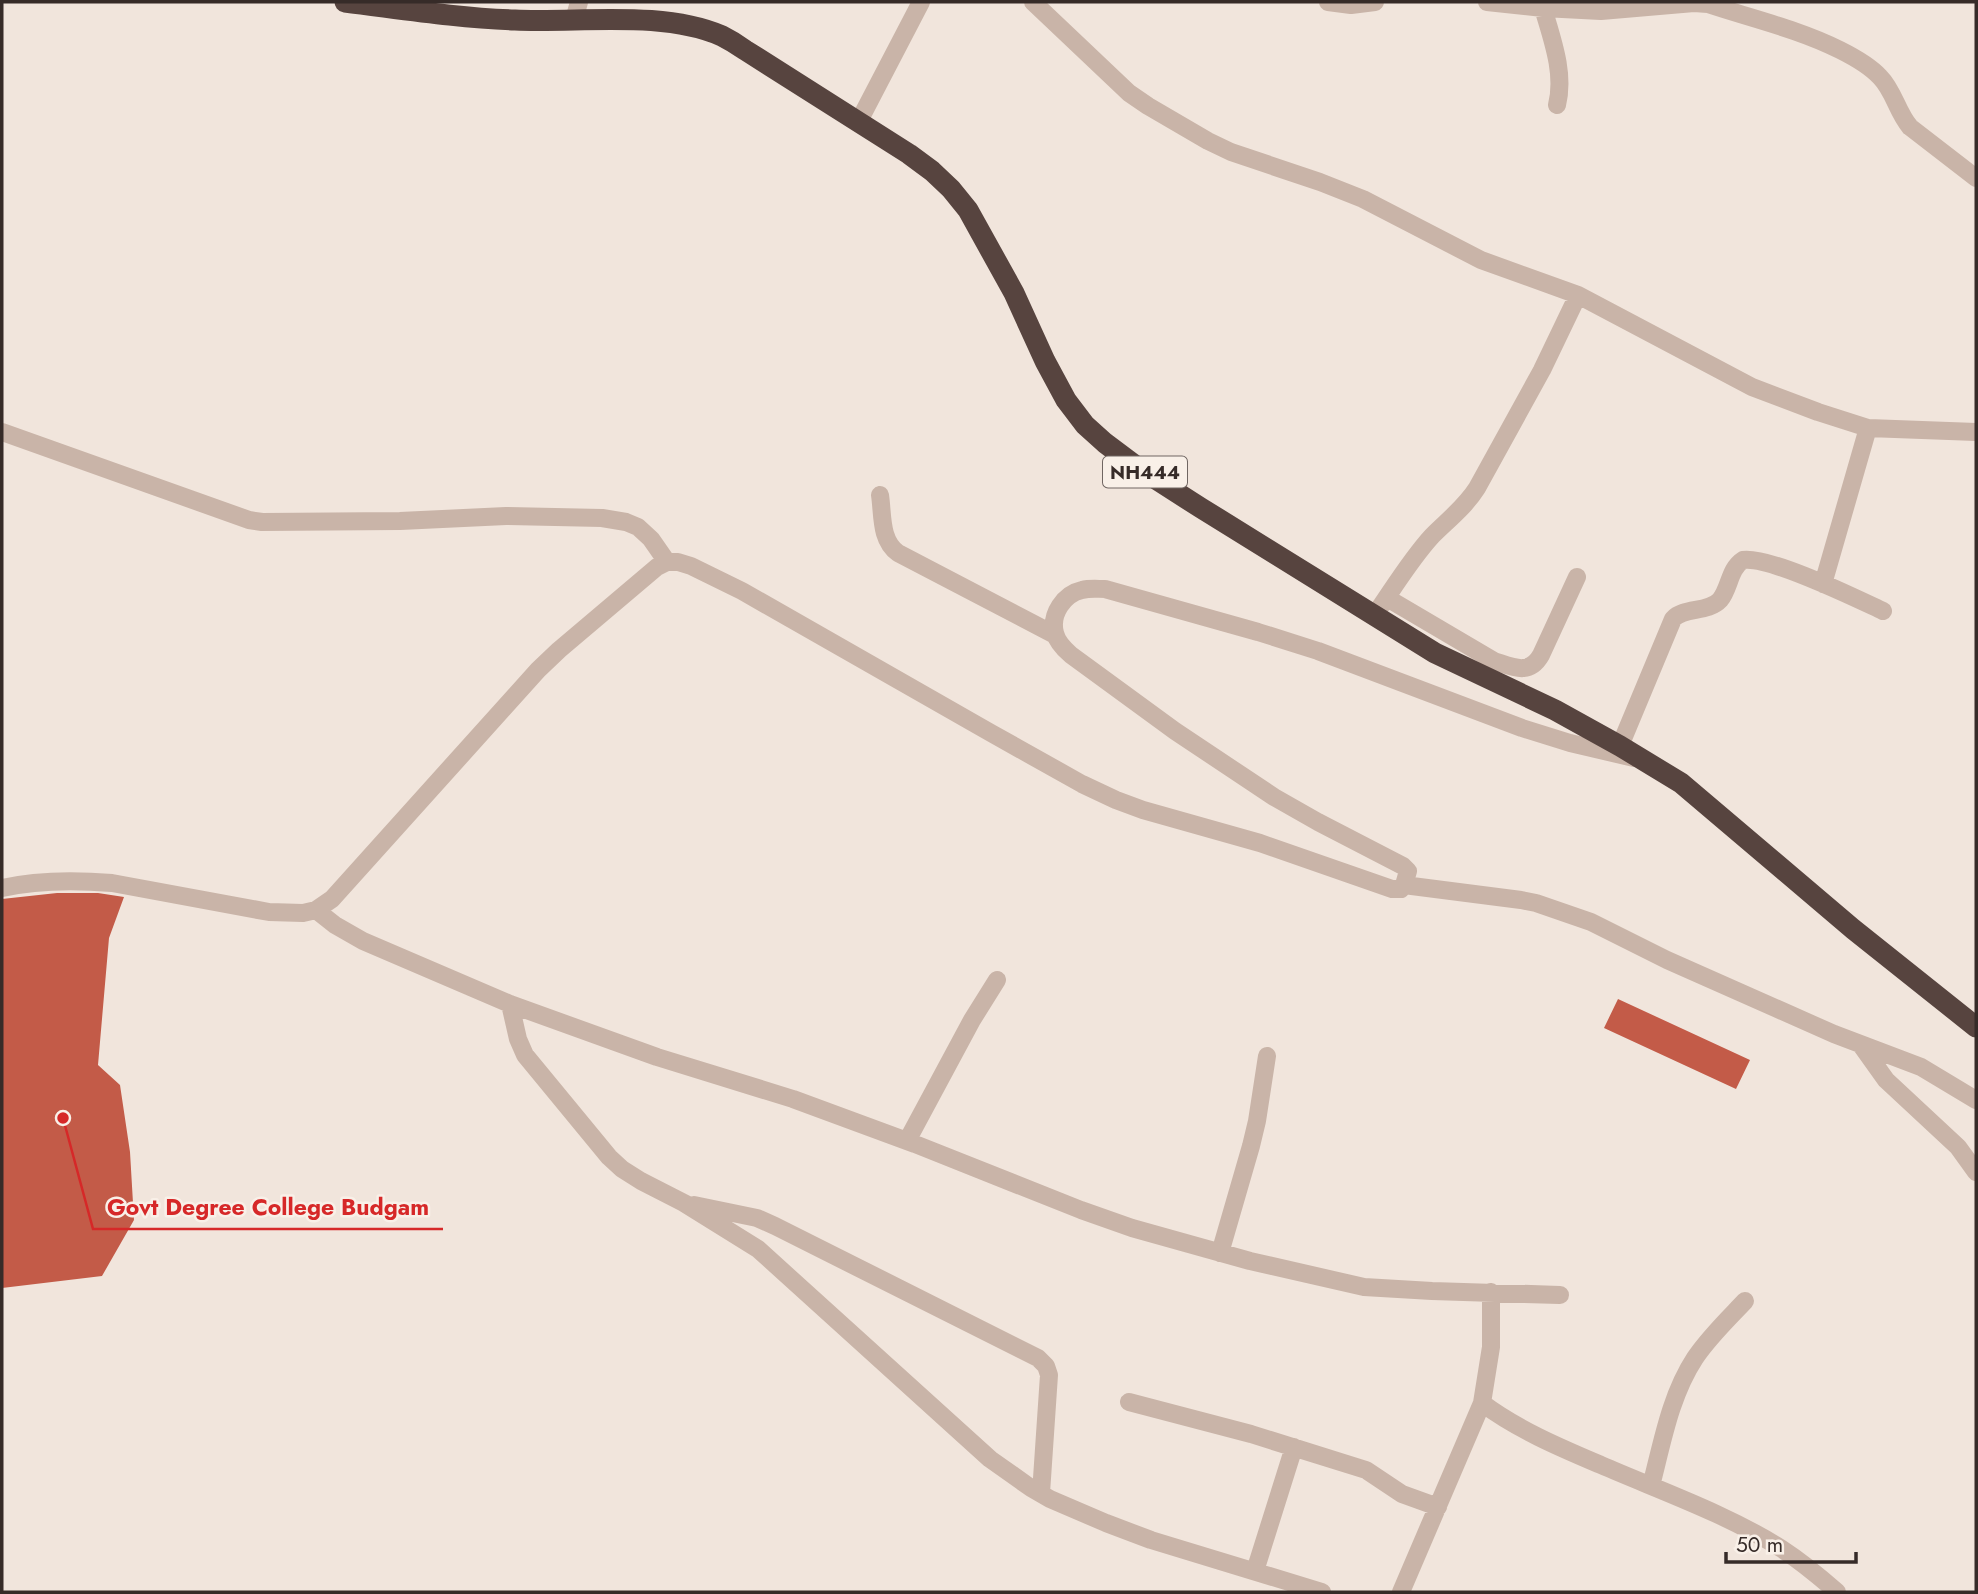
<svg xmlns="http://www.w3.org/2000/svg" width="1978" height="1594" viewBox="0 0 1978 1594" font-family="Jost,sans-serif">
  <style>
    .building { fill: #c35b48 }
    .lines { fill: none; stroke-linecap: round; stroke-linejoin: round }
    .minor { stroke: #c9b4a8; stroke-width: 18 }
    .highway { stroke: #57443f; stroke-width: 21 }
    .labels { text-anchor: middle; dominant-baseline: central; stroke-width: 5; stroke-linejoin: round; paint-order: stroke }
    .shield { fill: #f9f0e8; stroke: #706662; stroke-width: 2 }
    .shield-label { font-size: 19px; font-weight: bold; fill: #362b28 }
    .leader { fill: none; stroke: #d62828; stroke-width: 2.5 }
    .callout-dot { fill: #d62828; stroke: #f9f0e8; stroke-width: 2.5 }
    .callout-label { font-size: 23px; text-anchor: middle; font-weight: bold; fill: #d62828; stroke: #f9f0e8; stroke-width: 5; stroke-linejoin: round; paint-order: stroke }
  </style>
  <rect width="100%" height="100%" fill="#f1e5dc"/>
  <path class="building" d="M57 893H98L124 897 109 938 98 1065 120 1085 130 1152 134 1220 102 1276 2 1288V899Z
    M1618 999 1750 1060 1736 1089 1604 1028Z"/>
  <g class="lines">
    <path class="minor" d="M1033 2 1129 93 1148 106 1208 141 1231 152 1320 182 1363 199 1481 260 1578 295 1752 387 1818 412 1868 428 1976 432
      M1328 2 1351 5 1375 2
      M1487 2 1543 8 1601 11 1694 3 1708 4C1753 19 1798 29 1840 50 1854 57 1869 65 1880 77 1894 91 1897 112 1910 127L1976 178
      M1543 8C1552 39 1565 73 1557 105
      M574 20 579 2
      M858 123 921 2
      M2 432 249 520 262 522 400 521 506 516 602 518 626 522 638 527 651 539 667 562
      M880 495C883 515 880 540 898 553L1055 635
      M1823 584 1868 428
      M1387 598 1494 661C1513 667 1529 676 1541 655L1577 577
      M1374 616C1393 589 1410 560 1432 536 1448 520 1465 507 1477 488L1542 370 1578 295
      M1620 746 1673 619C1684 607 1708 613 1720 600 1730 588 1729 569 1743 560 1770 556 1855 598 1883 611
      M1404 885 1521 900 1536 903 1591 922 1667 960 1834 1034 1921 1067 1976 1100
      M2 888C37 880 76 880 112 883L269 912 303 913 316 910 332 899 538 670 559 650 657 567 667 562H678L691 566 742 591 991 733 1082 784 1116 800 1143 810 1260 843 1392 889H1401L1404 885 1408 871 1403 866 1318 822 1274 797 1175 731 1071 655C1064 649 1057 642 1055 633 1050 614 1064 594 1082 590 1090 588 1097 589 1105 589L1258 632 1318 651 1522 728 1570 743 1634 758
      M316 910 335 925 363 941 510 1004 657 1057 793 1099 915 1144 1081 1210 1132 1228 1250 1261 1364 1287 1432 1291 1560 1295
      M510 1004 518 1039 525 1055 609 1157 622 1169 641 1181 684 1203 758 1249 990 1459 1031 1488 1050 1499 1106 1523 1151 1540 1322 1592
      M1861 1045 1886 1080 1958 1147 1976 1172
      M907 1141 972 1020 997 980
      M694 1205 757 1218 775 1226 1038 1358 1046 1366 1049 1375 1041 1493
      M1220 1253 1251 1146 1257 1121 1267 1056
      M1129 1402 1251 1434 1366 1470 1402 1494 1438 1507
      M1482 1403C1518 1430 1561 1448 1601 1465 1661 1491 1727 1514 1782 1549 1802 1562 1820 1577 1837 1592
      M1651 1486C1662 1444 1670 1396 1695 1358 1709 1337 1728 1319 1745 1301
      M1255 1571 1294 1447
      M1401 1592 1482 1403 1491 1347V1292"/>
    <path class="highway" d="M345 2C402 9 458 18 515 20 580 23 662 10 722 36 730 40 738 45 745 50L909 154 932 171 951 189 968 210 1014 293 1045 361 1066 400 1085 425 1105 443 1137 467 1201 508 1435 653 1555 710 1620 746 1681 783 1853 929 1976 1027"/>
  </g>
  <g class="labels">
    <rect class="shield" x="1103" y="456.5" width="84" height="31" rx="5"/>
    <g class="shield-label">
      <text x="1145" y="472">NH444</text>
    </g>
  </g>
  <path class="leader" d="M63 1118L93 1229H443"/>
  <circle class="callout-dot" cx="63" cy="1118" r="7"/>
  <g class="callout-label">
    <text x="268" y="1215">Govt Degree College Budgam</text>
  </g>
  <rect width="1978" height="1594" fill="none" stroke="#362b28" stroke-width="7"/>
  <path d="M1726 1552v10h130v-10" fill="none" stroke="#362b28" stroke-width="3.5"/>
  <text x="1736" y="1552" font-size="21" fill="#362b28" stroke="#f9f0e8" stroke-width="5" paint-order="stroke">50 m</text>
</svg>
